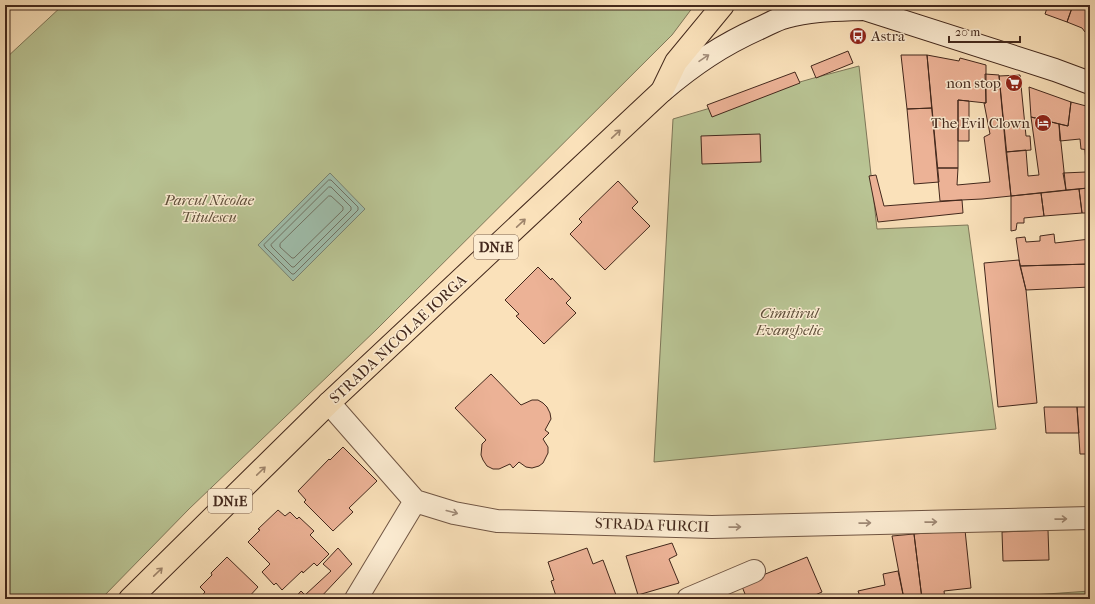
<svg xmlns="http://www.w3.org/2000/svg" width="1095" height="604" viewBox="0 0 1095 604" font-family="'IM FELL French Canon',serif">
  <style>
    .green { fill: #b9c494; stroke: #7e7658 }
    .water { fill: #9fbeac; stroke: #7a8272 }
    .lines { fill: none; stroke-linecap: round; stroke-linejoin: round }
    .shore { stroke: #717364; stroke-width: 1 }
    .building { fill: #ecb296; stroke: #43281c }
    .minor-casing { stroke: #715644; stroke-width: 24 }
    .secondary-casing { stroke: #43281c; stroke-width: 24 }
    .primary-casing { stroke: #43281c; stroke-width: 24 }
    .minor { stroke: #fcecd2; stroke-width: 22 }
    .secondary { stroke: #fcecd2; stroke-width: 22 }
    .primary { stroke: #fae1ba; stroke-width: 22 }
    .oneway { stroke: #a08a77 }
    .oneway2 { stroke: #9e846b }
    .labels { text-anchor: middle; dominant-baseline: central; stroke-width: 3; stroke-linejoin: round; paint-order: stroke }
    .shield { fill: #fcecd2; stroke: #7a6353; stroke-width: 1 }
    .shield-label { font-size: 14px; font-weight: bold; fill: #43281c }
    .poi-label { font-size: 15px; fill: #43281c; stroke: #fcecd2; text-anchor: end }
    .park-label { font-size: 15px; font-style: italic; fill: #604f3a; stroke: #fcecd2 }
    .street-label { font-size: 15px; fill: #43281c; stroke: #fcecd2 }
  </style>
  <rect width="100%" height="100%" fill="#fae1ba"/>
  <filter id="stains"><feTurbulence type="fractalNoise" baseFrequency=".005" numOctaves="4"/><feColorMatrix values="0 0 0 0 .2 0 0 0 0 .09 0 0 0 0 .02 0 0 0 .5 -.17"/></filter>
  <radialGradient id="worn" r=".72"><stop offset=".6" stop-color="#630" stop-opacity="0"/><stop offset="1" stop-color="#630" stop-opacity=".3"/></radialGradient>
  <path class="green" d="M63 5H693V7L672 35 377 329 189 509 101 599H5V59Z
    M859 66 877 229 968 225 996 429 654 462 673 119C735 101 796 82 859 66Z
    M1090 591V599H1017V596Z"/>
  <path class="water" d="M330 173 365 209 293 281 258 245Z"/>
  <g class="lines">
    <path class="shore" d="M329 180H331L358 207V210L294 274H292L265 247 264 245Z
      M329 187H331L351 207V210L294 267H292L272 247 271 245Z
      M329 196H331L343 207V210L294 258H292L280 247V244Z"/>
  </g>
  <path class="building" d="M1024 5H1035L1033 9Z
    M1048 5H1073L1067 22 1045 14Z
    M1073 5H1090V32H1085L1082 28 1067 22Z
    M848 51 853 63 816 78 811 66Z
    M901 55H927L932 108 907 109Z
    M927 55 959 61 960 58 986 65V103L958 100V168H937Z
    M795 72 800 83 712 117 707 105Z
    M985 74 999 75 1011 196 982 199 940 201 937 168H958L957 185 990 182 984 137 990 134 984 103H986Z
    M1020 75 1026 136H1030L1031 150 1006 152 999 76Z
    M1029 87 1071 102 1068 126 1031 117Z
    M958 100 969 101V141H958Z
    M1071 102 1090 107V150L1081 149 1080 139 1060 141 1059 124 1068 126Z
    M932 108 939 182 914 184 907 109Z
    M1031 117 1059 124 1066 190 1011 196 1006 152 1026 150 1028 176 1039 175Z
    M760 134 761 162 702 164 701 136Z
    M1085 150H1090V185H1088Z
    M1086 172 1088 188 1066 190 1063 173Z
    M876 175 884 206 962 200 963 213 878 222 869 176Z
    M618 181 638 202 632 208 650 226 605 270 570 234 582 222 579 219Z
    M1088 185H1090V213H1082L1079 189 1088 188Z
    M1079 189 1082 213 1044 216 1041 193Z
    M1041 193 1044 216 1024 218V223H1017L1016 230 1011 231V196Z
    M1054 234 1055 243 1090 239V264L1020 266 1016 238 1025 237 1026 242 1040 241V236Z
    M1019 260 1026 290 1037 403 998 407 984 263Z
    M1090 264V287L1026 290 1020 266Z
    M538 267 551 280 552 278 571 298 566 303 576 313 544 344 516 316 519 314 505 300Z
    M491 374 521 405 532 400H538L543 403 547 407 550 413 551 419 545 430 549 433 543 439 548 447V453L543 463 539 466 532 468 526 467 519 462 513 468 510 464 499 469H493L487 466 483 460 481 455 482 444 486 440 455 408Z
    M1044 407H1077L1079 433H1046Z
    M1077 407H1090V454H1080Z
    M343 447 377 481 349 508 353 512 333 531 304 502 306 500 298 491 329 459 330 460Z
    M278 510 285 516 290 512 297 519 299 517 314 531 310 535 329 554 317 566 314 563 303 573 302 571 282 590 276 583 274 585 262 572 270 564 248 542 260 530 258 529Z
    M965 530 971 588 944 591 945 599H922L914 534Z
    M1048 530 1049 560 1003 561 1002 532Z
    M914 534 922 599H904L892 536Z
    M672 543 677 555 669 559 679 583 638 595 626 556Z
    M338 548 352 564 319 599H294L301 591 305 595 331 571 323 564Z
    M587 548 593 564 603 560 616 595 606 599H557L551 581 554 580 548 562Z
    M227 557 258 587 247 599H199L205 592 200 587 212 575 211 573Z
    M807 557 822 592 806 599H747L741 584Z
    M898 571 904 599H861L858 591 885 585 883 574Z
    M726 594 729 599H717Z"/>
  <g class="lines">
    <g class="minor-casing">
      <path id="minor" d="M329 403 415 501 454 513 497 521 712 527 1090 518
        M356 599 415 501
        M688 599 754 571"/>
    </g>
    <g class="secondary-casing">
      <path id="secondary" d="M852 5 1055 70 1090 83
        M662 91C694 64 722 45 760 28 769 24 777 19 786 17 811 10 837 10 862 9"/>
    </g>
    <g class="primary-casing">
      <path id="primary" d="M130 599 329 403 662 91 676 62 723 5"/>
    </g>
    <use href="#minor" class="minor"/>
    <use href="#secondary" class="secondary"/>
    <use href="#primary" class="primary"/>
  </g>
  <defs><path id="oneway-shaft" d="M-6 0H5M1.5-3L5.5 0L1.5 3" fill="none" stroke-width="1.6" stroke-linecap="round" stroke-linejoin="round"/></defs>
  <g class="oneway">
    <use href="#oneway-shaft" transform="translate(704 58) rotate(-34)"/>
    <use href="#oneway-shaft" transform="translate(452 512) rotate(15)"/>
    <use href="#oneway-shaft" transform="translate(1061 519) rotate(-1)"/>
    <use href="#oneway-shaft" transform="translate(931 522) rotate(-1)"/>
    <use href="#oneway-shaft" transform="translate(865 523) rotate(-1)"/>
    <use href="#oneway-shaft" transform="translate(735 527) rotate(-1)"/>
  </g>
  <g class="oneway2">
    <use href="#oneway-shaft" transform="translate(616 134) rotate(-43)"/>
    <use href="#oneway-shaft" transform="translate(521 223) rotate(-43)"/>
    <use href="#oneway-shaft" transform="translate(261 471) rotate(-44)"/>
    <use href="#oneway-shaft" transform="translate(158 572) rotate(-44)"/>
  </g>
  <defs>
    <g id="bus-disc" transform="scale(0.9)"><circle r="9.5" fill="#8f2418" stroke="#fcecd2"/><path d="M-5-6H5V4H4V6H2V4H-2V6H-4V4H-5ZM-3.5-4V0h7V-4ZM-3.5 1.2v1.5H-2V1.2ZM2 1.2v1.5H3.5V1.2Z" fill="#fff"/></g>
    <g id="supermarket-disc" transform="scale(0.9)"><circle r="9.5" fill="#8f2418" stroke="#fcecd2"/><path d="M-6-5.5h2.5l.6 2H6L4.5 2H-2.5L-4.4-4H-6ZM-1.5 3.2a1.3 1.3 0 1 0 .1 0ZM3 3.2a1.3 1.3 0 1 0 .1 0Z" fill="#fff"/></g>
    <g id="hotel-disc" transform="scale(0.9)"><circle r="9.5" fill="#8f2418" stroke="#fcecd2"/><path d="M-6-4.5h1.5V1H6V5H4.5V3h-9V5H-6ZM-4 0a1.8 1.8 0 1 1 3.6 0ZM.5 0V-2.5h3Q6-2.5 6 0Z" fill="#fff"/></g>
  </defs>
  <g fill-rule="evenodd">
    <use href="#bus-disc" x="858" y="36"/>
    <use href="#supermarket-disc" x="1014" y="83"/>
    <use href="#hotel-disc" x="1043" y="123"/>
  </g>
  <g class="labels">
    <g class="shield">
      <rect x="474" y="235" width="44" height="24" rx="3"/>
      <rect x="208" y="489" width="44" height="24" rx="3"/>
    </g>
    <g class="shield-label">
      <text x="496" y="247">DN1E</text>
      <text x="230" y="501">DN1E</text>
    </g>
    <g class="poi-label">
      <text x="871" y="36" text-anchor="start">Astra</text>
      <text x="1001" y="83">non stop</text>
      <text x="1030" y="123">The Evil Clown</text>
    </g>
    <g class="park-label">
      <text x="209" y="200">Parcul Nicolae<tspan x="209" dy="17">Titulescu</tspan></text>
      <text x="789" y="313">Cimitirul<tspan x="789" dy="17">Evanghelic</tspan></text>
    </g>
    <g class="street-label">
      <text transform="translate(398 339) rotate(-43)">STRADA NICOLAE IORGA</text>
      <text transform="translate(652 525) rotate(2)">STRADA FURCII</text>
    </g>
  </g>
  <rect width="1095" height="604" fill="none" stroke="#fae1ba" stroke-width="20"/>
  <rect x="6" y="6" width="1083" height="592" fill="none" stroke="#43281c" stroke-width="2"/>
  <rect x="10" y="10" width="1075" height="584" fill="none" stroke="#43281c"/>
  <path d="M949 36v6h71v-6" fill="none" stroke="#43281c" stroke-width="2"/>
  <text x="955" y="36" font-size="12" fill="#43281c" stroke="#fcecd2" stroke-width="3" paint-order="stroke">20 m</text>
  <rect width="100%" height="100%" filter="url(#stains)"/>
  <rect width="100%" height="100%" fill="url(#worn)"/>
</svg>
